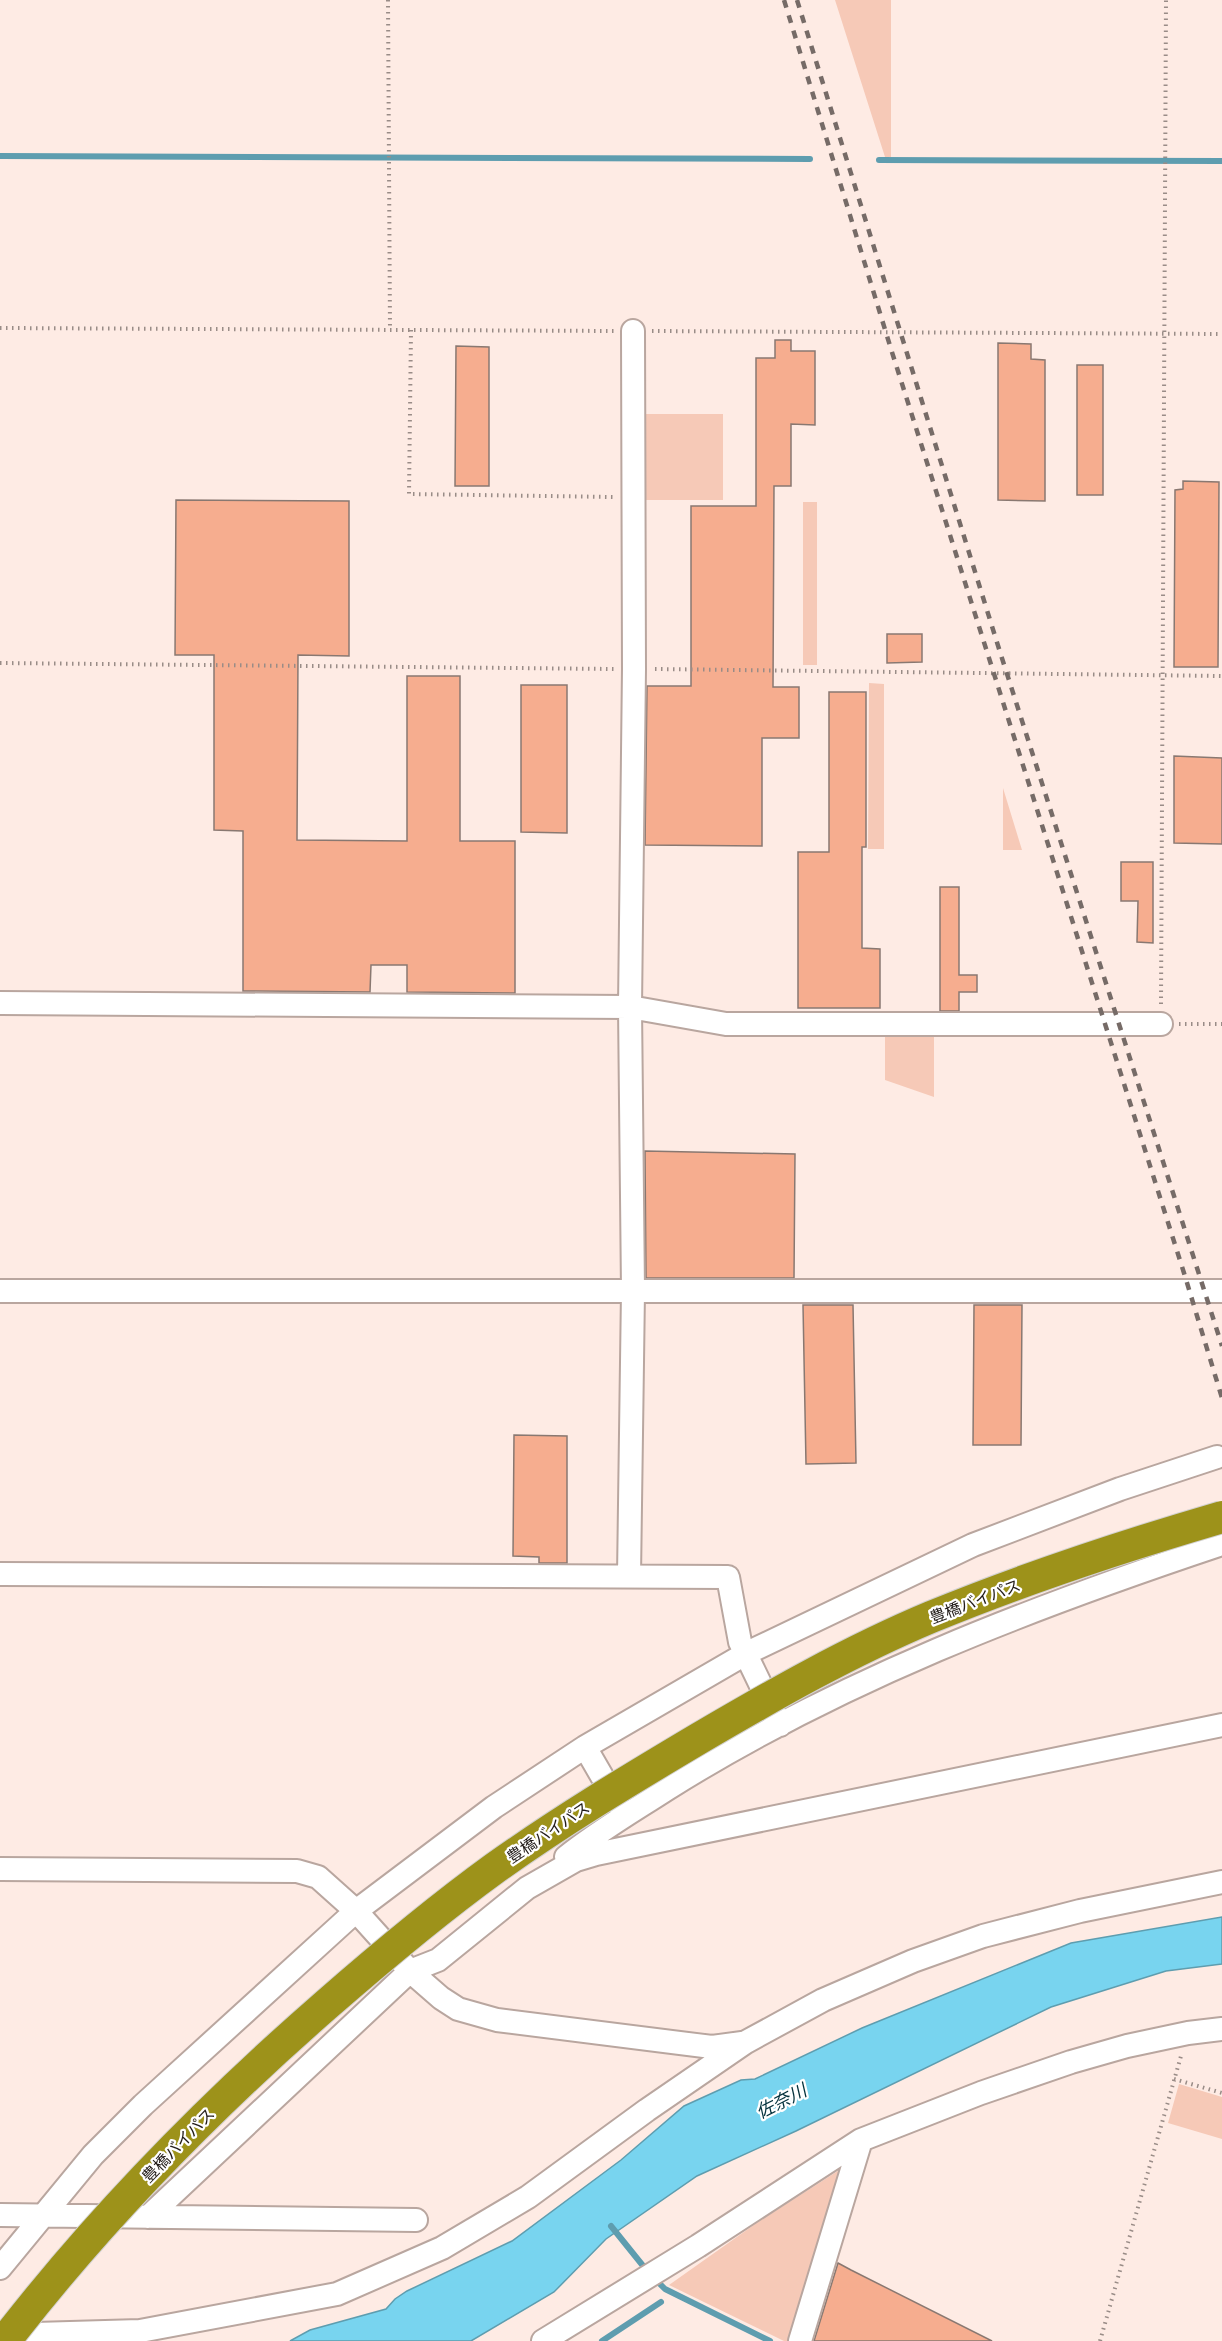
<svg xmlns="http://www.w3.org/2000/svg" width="1222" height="2341" viewBox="0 0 1222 2341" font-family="'Asap Condensed','Noto Sans JP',sans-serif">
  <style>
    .green { fill: #f6c9b7 }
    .water { fill: #78d4ef; stroke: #5e9daf; stroke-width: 1.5 }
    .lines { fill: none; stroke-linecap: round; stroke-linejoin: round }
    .stream { stroke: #5e9daf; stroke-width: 6 }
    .building { fill: #f6ad8f; stroke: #897871; stroke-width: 1.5 }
    .minor-casing { stroke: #b9a69f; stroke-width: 26 }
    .path { stroke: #998c87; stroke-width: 4; stroke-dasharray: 1.5 4.5; stroke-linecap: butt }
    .minor { stroke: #fff; stroke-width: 22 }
    .rail { stroke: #766b67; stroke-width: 4.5; stroke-dasharray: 8 8; stroke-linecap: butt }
    .highway-bridge-casing { stroke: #d3d2d1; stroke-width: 34; stroke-linecap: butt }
    .highway-bridge { stroke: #9d921a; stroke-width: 32 }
    .labels { text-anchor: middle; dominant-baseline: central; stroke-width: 4.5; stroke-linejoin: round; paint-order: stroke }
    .street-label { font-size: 16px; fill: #221c19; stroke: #fff }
    .water-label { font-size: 18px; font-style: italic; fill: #03313c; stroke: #fff }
  </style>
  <rect width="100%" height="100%" fill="#feebe4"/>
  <path class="green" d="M835 0H891V157H885Z
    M638 414H723V500H638Z
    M803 502H817V665H803Z
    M869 683 884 684V849H868Z
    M1003 788 1022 850H1003Z
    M885 1032 934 1033V1097L885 1080Z
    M1179 2084 1222 2097V2139L1168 2123Z
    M844 2167 788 2341H784L669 2285 758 2222Z"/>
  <path class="water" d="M1222 1917V1964L1166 1971 1051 2007 796 2131 697 2176 606 2239 554 2292 471 2341H290L310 2330 386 2309 395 2299 407 2291 512 2241 621 2160 684 2106 741 2080 755 2079 862 2028 1071 1943Z"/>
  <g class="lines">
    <path class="stream" d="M0 156 810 159
      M879 160 1222 161
      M611 2226 648 2272
      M655 2279 665 2289 770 2341
      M602 2341 661 2302"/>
  </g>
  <path class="building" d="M775 340H791V351H815V425L791 424V486H774L773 687H799V738H762V846L645 845 647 686H691V506H756V358H775Z
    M998 343 1031 344V359L1045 360V501L998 500Z
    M456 346 489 347V486H455Z
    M1077 365H1103V495H1077Z
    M1183 481 1219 482 1218 667H1174L1175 490 1183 489Z
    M176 500 349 501V656L298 655 297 840 407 841V676H460V841H515V993L407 992V965H371L370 992 243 991V831L214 830V655H175Z
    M887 634H922V662L887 663Z
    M521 685H567V833L521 832Z
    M829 692H866V847H862V948L880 949V1008H798V852H829Z
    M1174 756 1222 758V844L1174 843Z
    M1121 862H1153V943L1137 942 1138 901H1121Z
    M940 887H959V975H977V992H959V1011H940Z
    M645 1151 795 1154 794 1278H646Z
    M803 1305H853L856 1463 806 1464Z
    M974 1305H1022L1021 1445H973Z
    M514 1435 567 1436V1563H539V1557L513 1556Z
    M838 2263 851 2270 992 2341H814Z"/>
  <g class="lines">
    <g class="minor-casing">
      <path id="minor" d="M0 1003 630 1007 726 1024H1161
        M0 1291H1222
        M0 1574 728 1577 740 1642 780 1725
        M629 1576 633 1291 630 1007 634 669 633 331
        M618 1804 585 1747 747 1653 973 1545 1120 1489 1217 1457
        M566 1857C597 1832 633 1811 667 1789 839 1681 1030 1608 1222 1544
        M0 1869 297 1871 318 1877 356 1911 410 1971 441 1998 458 2009 497 2020 712 2047 742 2043
        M0 2215 416 2220
        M148 2217 410 1971 438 1960 527 1888 576 1860 596 1854 1222 1725
        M0 2268 93 2155 143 2105 356 1911 494 1807 585 1747
        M0 2335 140 2331 337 2294 442 2248 528 2197 647 2110 746 2042 823 2000 913 1961 983 1936 1080 1911 1222 1882
        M543 2341 698 2246 861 2140 981 2093 1071 2062 1127 2046 1188 2033 1222 2029
        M800 2341 861 2140"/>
    </g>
    <path class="path" d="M388 0 390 330
      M0 328 614 331
      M411 330 409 494 613 497
      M652 331 1222 334
      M0 663 614 669
      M655 669 1222 676
      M1161 1004 1166 0
      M1179 1024H1222
      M1174 2079 1222 2093
      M1100 2341 1181 2056"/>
    <use href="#minor" class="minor"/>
    <path class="rail" d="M784 0 891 349 1184 1273 1222 1398
      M797 0 1000 652 1222 1346"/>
    <g class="highway-bridge-casing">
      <path id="highway-bridge" d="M5 2341C100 2218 209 2107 326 2005 381 1957 437 1910 495 1868 561 1821 629 1780 698 1739 773 1695 850 1651 931 1617 1026 1578 1123 1546 1222 1517"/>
    </g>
    <use href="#highway-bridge" class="highway-bridge"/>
  </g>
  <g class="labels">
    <g class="street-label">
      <text transform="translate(975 1601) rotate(-21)">豊橋バイパス</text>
      <text transform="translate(548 1832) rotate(-34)">豊橋バイパス</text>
      <text transform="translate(178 2145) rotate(-46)">豊橋バイパス</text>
    </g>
    <g class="water-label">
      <text transform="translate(781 2101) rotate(-27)">佐奈川</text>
    </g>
  </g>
</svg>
